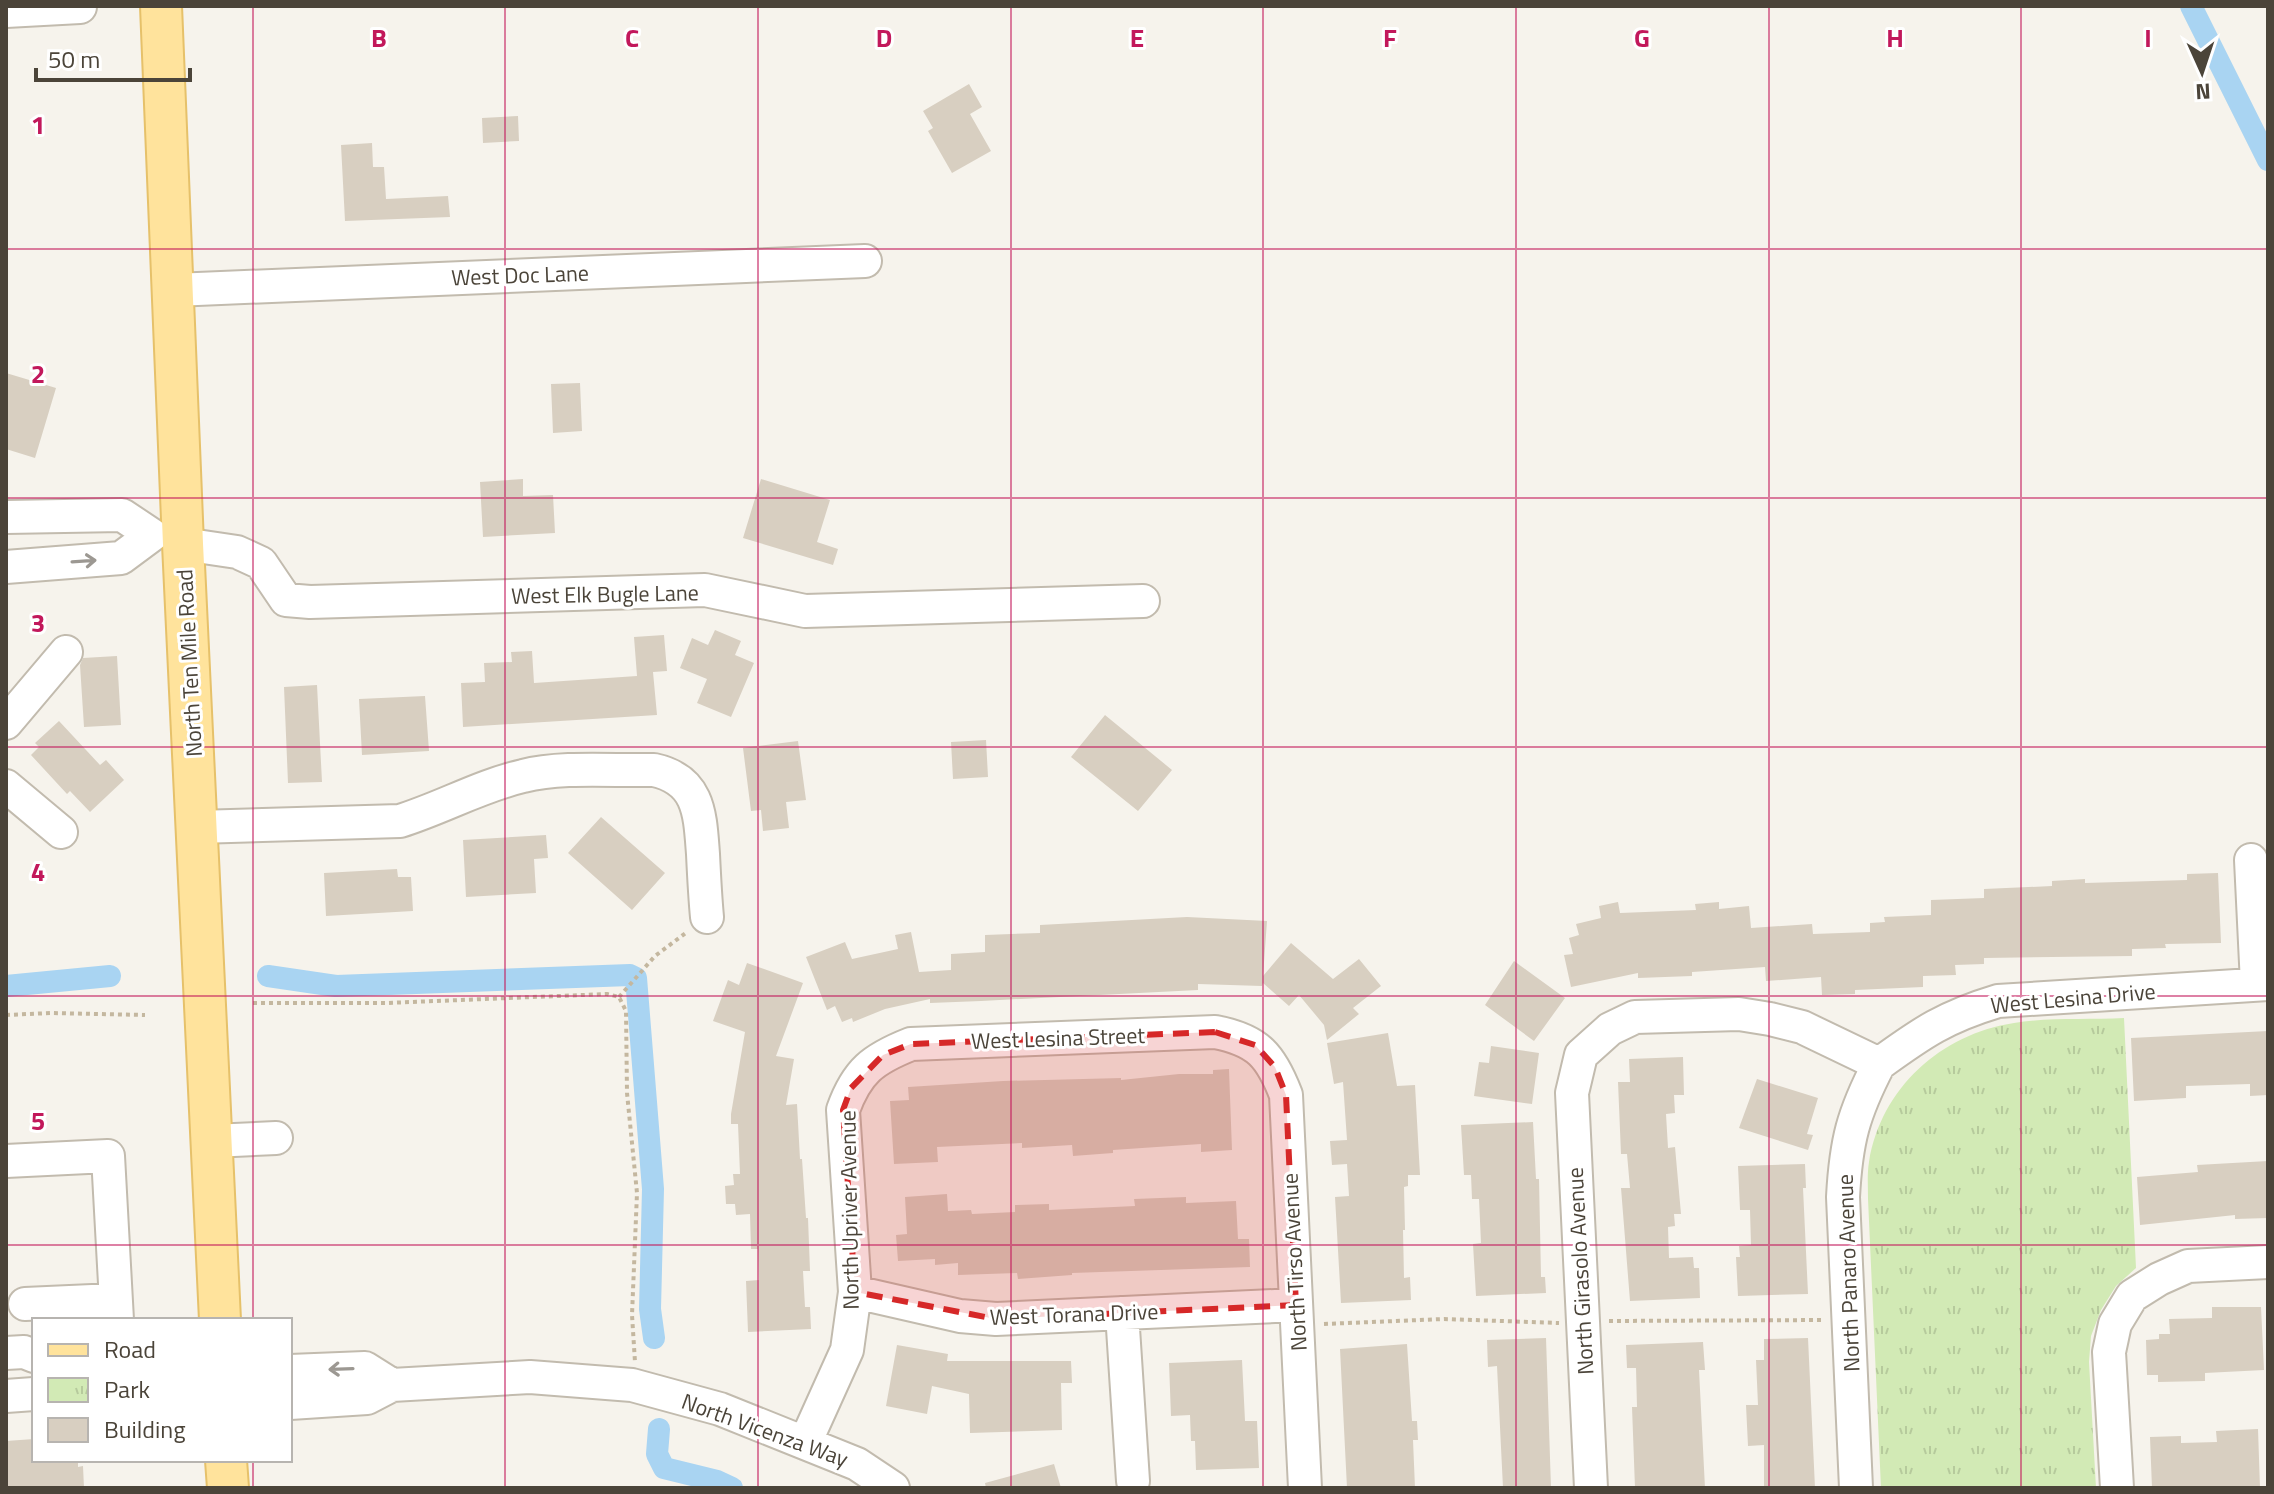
<svg xmlns="http://www.w3.org/2000/svg" width="2274" height="1494" viewBox="0 0 2274 1494" font-family="'Titillium Web',sans-serif">
  <style>
    .park { fill: url(#park-tufts) }
    .lines { fill: none; stroke-linecap: round; stroke-linejoin: round }
    .canal { stroke: #a9d4f2; stroke-width: 22 }
    .building { fill: #d8cfc1 }
    .minor-casing { stroke: #c2bbae; stroke-width: 36 }
    .major-casing { stroke: #e6c16a; stroke-width: 44 }
    .path { stroke: #c4b79f; stroke-width: 4; stroke-dasharray: 4 4; stroke-linecap: butt }
    .minor { stroke: #fff; stroke-width: 32 }
    .major { stroke: #ffe39c; stroke-width: 40 }
    .oneway { stroke: #9c9892 }
    .marked { fill: #d62828; fill-opacity: 0.2; stroke: #d62828; stroke-width: 6; stroke-dasharray: 16 10; stroke-linejoin: round }
    .grid { fill: none; stroke: #c2185b; stroke-width: 2; stroke-opacity: 0.55 }
    .labels { text-anchor: middle; dominant-baseline: central; stroke-width: 6; stroke-linejoin: round; paint-order: stroke }
    .street-label { font-size: 22px; fill: #4b4439; stroke: #fff }
    .grid-label { font-size: 26px; text-anchor: middle; font-weight: bold; fill: #c2185b; stroke: #fff; stroke-width: 6; stroke-linejoin: round; paint-order: stroke }
  </style>
  <defs>
    <pattern id="park-tufts" width="24" height="20" patternUnits="userSpaceOnUse" patternTransform="scale(2)"><rect width="24" height="20" fill="#d2eab5"/><path d="M3 7l-1-3M5 7V3M7 7l1-3M15 17l-1-3M17 17v-4M19 17l1-3" fill="none" stroke="#b6ca9c"/></pattern>
  </defs>
  <rect width="100%" height="100%" fill="#f6f3ec"/>
  <path class="park" d="M2124 1018 2136 1268 2116 1286 2101 1310 2091 1336 2089 1362 2096 1488H1881L1868 1199C1868 1187 1867 1174 1869 1162 1881 1088 1941 1034 2014 1023 2050 1017 2088 1020 2124 1018Z"/>
  <g class="lines">
    <path class="canal" d="M2191 6 2268 160
      M268 976 336 986 630 975 636 978 653 1189 650 1309 654 1338
      M6 986 110 976
      M659 1429 657 1454 664 1468 717 1481 732 1488"/>
  </g>
  <path class="building" d="M969 84 982 107 970 114 991 151 952 173 928 131 933 128 923 111Z
    M518 116 519 141 483 143 482 118Z
    M372 143 373 167H384L386 199 448 196 450 217 345 221 341 145Z
    M6 373 56 388 35 458 6 449Z
    M580 383 582 431 553 433 551 384Z
    M523 479V496L553 495 555 533 483 537 480 482Z
    M761 479 830 500 817 542 838 549 833 565 743 538Z
    M715 630 741 641 735 655 754 663 731 717 697 703 707 679 680 668 692 638 708 645Z
    M664 635 667 671 653 672 657 715 463 727 461 683 485 682 484 663 512 662 511 652 532 651 534 683 637 676 634 637Z
    M117 656 121 725 84 727 80 665 83 658Z
    M317 685 322 782 288 783 284 687Z
    M425 696 429 751 362 755 359 699Z
    M1105 715 1172 770 1138 811 1071 757Z
    M59 721 100 765 106 760 124 780 90 812 70 791 67 794 31 755 39 747 35 743Z
    M986 740 988 777 953 779 951 742Z
    M798 741 806 800 786 802 789 828 763 831 761 810 751 811 743 748Z
    M601 817 665 873 632 910 568 853Z
    M546 835 548 858 534 859 536 893 466 897 463 840Z
    M397 869 398 877H411L413 911 326 916 324 873Z
    M2218 873 2221 943 2165 944 2166 948 2132 949V956L1984 958V964L1955 965 1956 975 1923 976V987L1855 990V994L1822 995 1821 977 1766 981 1765 967 1692 972V976L1638 978V973L1571 987 1564 955 1573 954 1569 938 1579 935 1576 924 1601 918 1599 906 1618 902 1620 913 1696 910 1695 904 1719 902V909L1749 906 1751 928 1812 924 1813 934 1870 932V923L1885 922 1884 917 1931 915V900L1984 898V889L2052 886V881L2085 879V883L2187 880V874Z
    M1187 917 1267 921 1263 976 1291 943 1333 979 1359 959 1381 986 1353 1008 1359 1014 1327 1040 1324 1025 1299 995 1289 1006 1263 983 1262 986 1198 984V990L981 1001 930 1003V999L885 1009 853 1022 852 1018 842 1022 835 1006 827 1010 806 957 845 942 852 959 898 949 895 935 911 932 919 972 951 970V954L985 952V935L1040 933V925Z
    M1514 961 1565 998 1534 1041 1485 1005Z
    M747 963 803 983 776 1056 794 1059 786 1105 797 1104 800 1159H802L806 1218H808L810 1271H803L805 1307H810L811 1329 748 1332 746 1281 759 1280 758 1249H751L750 1214 736 1215 735 1204H726L725 1186 734 1185 733 1174H740L738 1124H731V1114L745 1032 713 1021 728 980 739 985Z
    M2268 1031V1095L2250 1096V1084L2186 1086V1098L2134 1101 2131 1038Z
    M1388 1033 1397 1086 1415 1085 1420 1175H1408V1186L1404 1187 1405 1230H1403L1404 1278 1410 1277 1411 1300 1341 1303 1335 1197 1349 1196 1347 1164 1332 1165 1330 1141 1347 1140 1343 1082 1334 1084 1327 1043Z
    M1491 1046 1539 1053 1532 1104 1474 1096 1479 1062 1489 1063Z
    M1683 1057 1684 1095H1674L1675 1113 1666 1114 1668 1148 1675 1147 1681 1214H1674L1675 1226 1668 1227 1669 1258 1693 1257 1694 1268H1699L1700 1298 1630 1301 1621 1188H1630L1627 1154H1621L1618 1082H1630L1629 1059Z
    M1229 1069 1232 1150 1201 1152V1144L1113 1150V1153L1073 1156 1072 1145 1022 1148V1143L937 1147 938 1162 894 1164 890 1101 909 1100 908 1087 1003 1081 1121 1078V1080L1179 1074H1213V1070Z
    M1757 1079 1818 1098 1807 1134 1813 1135 1808 1150 1739 1128Z
    M1533 1122 1536 1179H1539L1541 1277H1545L1546 1293 1476 1296 1473 1244 1481 1243 1479 1199H1472L1471 1175H1464L1461 1125Z
    M2268 1161V1218L2235 1219V1215L2140 1225 2137 1177 2198 1172 2197 1165Z
    M1805 1164 1806 1188H1803L1808 1294 1738 1296 1736 1257H1740L1739 1246 1751 1245 1750 1210H1740L1738 1166Z
    M947 1194 948 1211 971 1210 972 1214 1015 1212V1205L1049 1204V1210L1135 1206 1134 1199 1186 1197V1203L1236 1201 1238 1239H1249L1250 1267 1072 1273V1275L1018 1279 1017 1273 958 1275V1263L935 1265V1259L898 1261 896 1235 907 1234 905 1197Z
    M2212 1307H2261L2264 1370 2205 1373V1381L2158 1382V1375H2147L2146 1340 2159 1339V1334H2170L2169 1319 2212 1318Z
    M1546 1338 1551 1488H1503L1497 1366 1488 1367 1487 1340Z
    M1808 1338 1815 1488H1764V1445L1748 1446 1746 1405H1758L1756 1360H1764V1339Z
    M1703 1342 1705 1370H1699L1705 1488H1635L1632 1407H1637L1636 1368H1627L1626 1345Z
    M1407 1344 1412 1421H1417L1418 1440H1413L1415 1488H1347L1340 1349Z
    M897 1345 948 1354 947 1361H1071L1072 1383H1061L1062 1430 970 1433 969 1394 932 1386 927 1414 886 1406Z
    M1242 1360 1245 1421H1257L1259 1468 1196 1470 1195 1441H1191L1190 1415 1171 1416 1169 1363Z
    M2258 1429 2260 1488H2152L2150 1437 2181 1436V1443L2217 1442 2216 1431Z
    M34 1439V1460H78V1467L83 1466 84 1488H6V1441Z
    M1054 1464 1061 1488H986L985 1483Z"/>
  <g class="lines">
    <g class="minor-casing">
      <path id="minor" d="M6 11 80 7
        M174 290 865 261
        M6 517 122 515 152 535 121 558 6 567
        M183 544 237 552 261 563 286 600 310 602 705 590 805 611 1143 601
        M6 723 66 652
        M6 786 61 832
        M197 827 400 821C442 808 480 786 523 776 562 766 613 771 654 770 700 780 700 815 703 854 704 875 705 896 707 917
        M2251 860 2257 984
        M212 1141 276 1138
        M6 1161 108 1156 117 1320
        M855 1292 960 1316 996 1319 1296 1305
        M25 1304 115 1300
        M1122 1313 1133 1481
        M6 1353 24 1352 34 1356
        M290 1371 365 1368 392 1385 367 1398 290 1403
        M392 1385 530 1377 632 1385 720 1409 857 1464 893 1488
        M6 1396 34 1394
        M805 1443 847 1350 855 1292 843 1110C857 1071 873 1059 911 1044L1215 1032C1258 1040 1271 1056 1286 1095L1305 1488
        M1591 1488 1572 1093 1581 1055 1610 1029 1635 1017 1739 1014 1770 1019 1802 1027 1879 1064C1923 1032 1945 1017 1998 1001L2268 984
        M1856 1488 1843 1197C1846 1141 1853 1114 1879 1064
        M2117 1488 2109 1352 2115 1324 2132 1296 2159 1279 2188 1266 2268 1262"/>
    </g>
    <g class="major-casing">
      <path id="major" d="M161 6 183 544 220 1320
        M226 1460 228 1488"/>
    </g>
    <path class="path" d="M619 997 655 956 687 932
      M253 1003H387L607 994 619 997 626 1011 627 1093 637 1193 632 1315 635 1362
      M6 1015 51 1013 145 1015
      M1609 1321 1824 1320
      M1324 1324 1444 1319 1559 1323"/>
    <use href="#minor" class="minor"/>
    <use href="#major" class="major"/>
  </g>
  <defs><path id="oneway-shaft" d="M-6 0H5M1.5-3L5.5 0L1.5 3" fill="none" stroke-width="1.6" stroke-linecap="round" stroke-linejoin="round" transform="scale(2)"/></defs>
  <g class="oneway">
    <use href="#oneway-shaft" transform="translate(84 561) rotate(-4)"/>
    <use href="#oneway-shaft" transform="translate(341 1369) rotate(178)"/>
  </g>
  <path class="marked" d="M1215 1032 1255 1045 1275 1067 1286 1095 1296 1305 996 1319 855 1292 843 1110 851 1088 883 1055 911 1044Z"/>
  <path class="grid" d="M253 6V1320M505 6V1488M758 6V1488M1011 6V1488M1263 6V1488M1516 6V1488M1769 6V1488M2021 6V1488M6 249H2268M6 498H2268M6 747H2268M6 996H2268M6 1245H2268M253 1460V1488"/>
  <g class="labels">
    <g class="street-label">
      <text transform="translate(520 275) rotate(-2)">West Doc Lane</text>
      <text transform="translate(605 594) rotate(-1)">West Elk Bugle Lane</text>
      <text transform="translate(189 663) rotate(-93)">North Ten Mile Road</text>
      <text transform="translate(2073 998) rotate(-5)">West Lesina Drive</text>
      <text transform="translate(1058 1038) rotate(-2)">West Lesina Street</text>
      <text transform="translate(849 1210) rotate(-91)">North Upriver Avenue</text>
      <text transform="translate(1294 1262) rotate(-93)">North Tirso Avenue</text>
      <text transform="translate(1580 1271) rotate(-93)">North Girasolo Avenue</text>
      <text transform="translate(1848 1273) rotate(-92)">North Panaro Avenue</text>
      <text transform="translate(1074 1314) rotate(-2)">West Torana Drive</text>
      <text transform="translate(765 1430) rotate(20)">North Vicenza Way</text>
    </g>
  </g>
  <g class="grid-label">
    <text x="379" y="47">B</text>
    <text x="632" y="47">C</text>
    <text x="884" y="47">D</text>
    <text x="1137" y="47">E</text>
    <text x="1390" y="47">F</text>
    <text x="1642" y="47">G</text>
    <text x="1895" y="47">H</text>
    <text x="2148" y="47">I</text>
    <text x="38" y="134">1</text>
    <text x="38" y="383">2</text>
    <text x="38" y="632">3</text>
    <text x="38" y="881">4</text>
    <text x="38" y="1130">5</text>
  </g>
  <rect width="2274" height="1494" fill="none" stroke="#4b4439" stroke-width="16"/>
  <rect x="32" y="1318" width="260" height="144" fill="#ffffff" stroke="#b7b4b0" stroke-width="2"/>
  <rect x="48" y="1344" width="40" height="12" fill="#ffe39c" stroke="#b7b4b0" stroke-width="2"/>
  <text x="104" y="1358" font-size="24" fill="#4b4439">Road</text>
  <rect x="48" y="1378" width="40" height="24" fill="url(#park-tufts)" stroke="#b7b4b0" stroke-width="2"/>
  <text x="104" y="1398" font-size="24" fill="#4b4439">Park</text>
  <rect x="48" y="1418" width="40" height="24" fill="#d8cfc1" stroke="#b7b4b0" stroke-width="2"/>
  <text x="104" y="1438" font-size="24" fill="#4b4439">Building</text>
  <g transform="translate(2202 72) rotate(177)" stroke="#ffffff" stroke-width="6" paint-order="stroke">
  <path d="M0-6L14 30L0 20L-14 30Z" fill="#4b4439"/>
  <text y="-12" font-size="22" font-weight="bold" text-anchor="middle" fill="#4b4439">N</text>
  </g>
  <path d="M36 68v12h154v-12" fill="none" stroke="#4b4439" stroke-width="4"/>
  <text x="48" y="68" font-size="24" fill="#4b4439" stroke="#ffffff" stroke-width="6" paint-order="stroke">50 m</text>
</svg>
